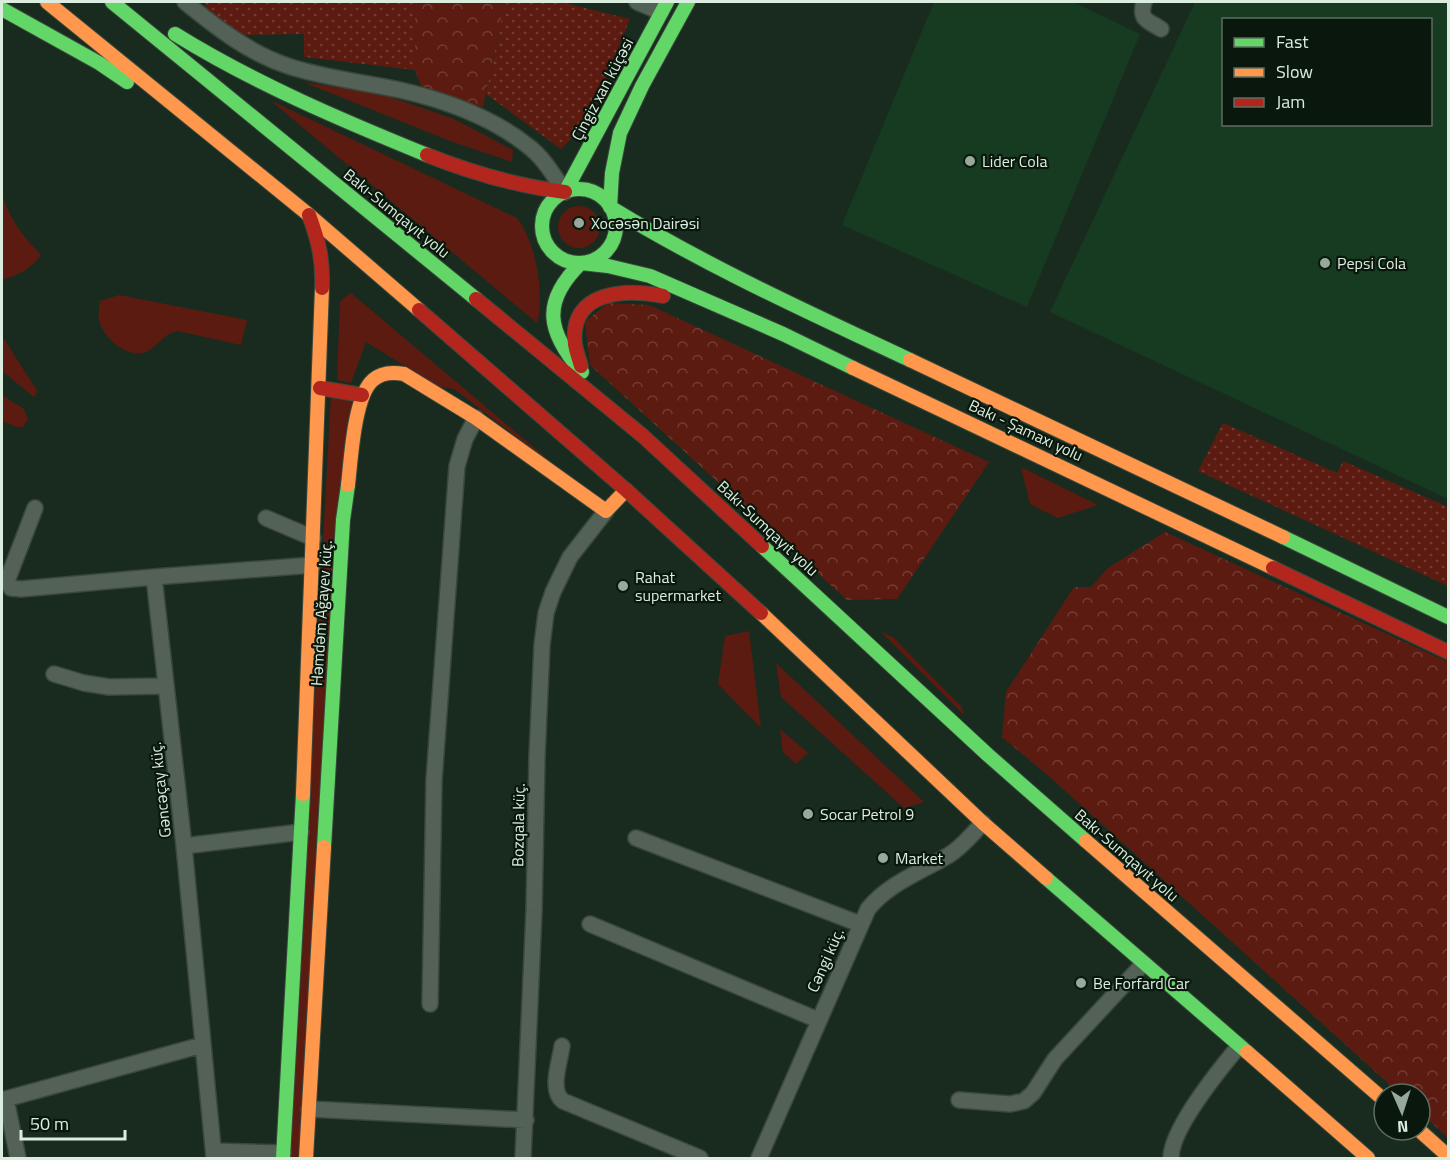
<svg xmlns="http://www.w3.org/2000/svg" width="1450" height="1160" viewBox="0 0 1450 1160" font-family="'Titillium Web',sans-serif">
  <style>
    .built { fill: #163b21; fill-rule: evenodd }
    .grass { fill: #5c1b11 }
    .forest { fill: url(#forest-crowns) }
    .park { fill: url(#park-dots) }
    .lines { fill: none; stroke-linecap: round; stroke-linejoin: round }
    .street-casing { stroke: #39473c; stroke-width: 18 }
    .fast-casing { stroke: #39473c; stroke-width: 16 }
    .slow-casing { stroke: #39473c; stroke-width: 16 }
    .jam-casing { stroke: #39473c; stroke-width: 16 }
    .street { stroke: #546156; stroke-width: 15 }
    .fast { stroke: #63d668; stroke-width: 14 }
    .slow { stroke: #ff974d; stroke-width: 14 }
    .jam { stroke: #b3261e; stroke-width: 14 }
    .poi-dot { fill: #97a99b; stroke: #09170c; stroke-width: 2 }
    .labels { text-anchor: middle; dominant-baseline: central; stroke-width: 4.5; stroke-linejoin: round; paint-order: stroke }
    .street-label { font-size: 16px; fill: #dbedde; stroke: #09170c }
    .poi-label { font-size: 16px; fill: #dbedde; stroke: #09170c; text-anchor: start }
  </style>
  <defs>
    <pattern id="forest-crowns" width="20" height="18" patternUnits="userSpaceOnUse" patternTransform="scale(1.5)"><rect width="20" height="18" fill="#5c1b11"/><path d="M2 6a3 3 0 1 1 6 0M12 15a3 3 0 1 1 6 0" fill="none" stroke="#733c33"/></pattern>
    <pattern id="park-dots" width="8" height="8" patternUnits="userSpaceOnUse" patternTransform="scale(1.5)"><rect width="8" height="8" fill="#5c1b11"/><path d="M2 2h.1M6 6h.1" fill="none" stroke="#733c33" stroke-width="1.8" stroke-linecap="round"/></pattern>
  </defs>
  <rect width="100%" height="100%" fill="#192b1e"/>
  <path class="built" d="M934 2H1073L1140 34 1027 307 842 225Z
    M1195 2H1448V499L1050 312ZM1224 20H1430V124H1224Z"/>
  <path class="grass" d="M303 82 385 95 454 119 513 150 512 162 450 141Z
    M270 100 517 218C536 242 545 294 537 323Z
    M2 194C11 221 22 235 41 255 31 269 18 275 2 280Z
    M558 227a21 21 0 1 1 42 0a21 21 0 1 1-42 0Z
    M351 293 569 477 454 389 439 387 366 342 351 383 337 380 340 301Z
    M119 295 247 320 241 345 178 331C162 334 159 346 146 352 127 359 103 338 99 320 98 314 99 307 100 301Z
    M2 336 38 392 34 397 2 371Z
    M2 395 24 409 28 419 23 427H16L2 421Z
    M331 395 352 399 300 1158H289Z
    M1021 467 1098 505 1058 518 1030 504Z
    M749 631 761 728 718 684 725 636Z
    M881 632 893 637 961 706 965 716Z
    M776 663 924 802 904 808 781 697Z
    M780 729 808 753 796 764 783 752Z"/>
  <path class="forest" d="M415 2H505L483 107 422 88 415 70Z
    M608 303 649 305 989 462 897 599 847 600 590 365 585 322Z
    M1165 532 1448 662V1138L1420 1112V1094H1400L1051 778 1002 737 1006 692 1074 587H1091L1108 568Z"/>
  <path class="park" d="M205 2H415V70L304 57V34L235 35 205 8Z
    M505 2H561L630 19 587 123 561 149 486 94Z
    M1223 423 1337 473 1343 461 1448 507V586L1198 471Z"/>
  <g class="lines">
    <g class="street-casing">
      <path id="street" d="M185 2C217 28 249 53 288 66 324 78 363 82 400 90 444 100 493 118 528 146 544 158 554 176 565 192
        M637 2 661 12
        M1144 2C1139 20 1147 20 1161 29
        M35 508 7 581 11 588 21 589 154 577
        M266 518 313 538
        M54 674 84 683 109 687 166 686
        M636 838 860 924
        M184 846 301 832
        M590 924 818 1020
        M430 1004 434 780 457 466 465 439 476 418
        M562 1046C560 1062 549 1090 563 1101L700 1158
        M6 1099 18 1158
        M2 1100 202 1045
        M959 1100 1010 1104 1024 1101 1033 1093 1055 1059 1143 964
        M309 1109 526 1120
        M214 1151 283 1153
        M214 1158 184 846 154 577 313 565
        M523 1158 534 911 537 756 542 645 546 613 553 592 570 557 606 511
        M759 1158 868 909C889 883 921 872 949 855 962 847 972 834 983 823
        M1171 1158C1171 1129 1219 1070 1239 1046"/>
    </g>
    <g class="fast-casing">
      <path id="fast" d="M112 2 476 299
        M2 9 99 63 127 82
        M175 34C254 83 341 120 427 155
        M542 226a37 37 0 1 1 74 0a37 37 0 1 1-74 0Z
        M565 192 667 2
        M610 207 612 173 620 133 642 86 688 2
        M610 207C706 266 808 312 910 360
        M582 372C547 332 541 302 581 263L608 266 650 276 783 334 853 368
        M1283 537 1448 617
        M762 546 988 755 1086 841
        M324 847 343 520 348 485
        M1046 878 1247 1052
        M283 1158 303 794"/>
    </g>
    <g class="slow-casing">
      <path id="slow" d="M47 2 309 215 419 310
        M910 360 1283 537
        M853 368 1273 568
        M348 485C351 460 354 396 373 380 382 372 393 372 404 374L476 418 606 511 626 490
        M761 613 983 823 1046 878
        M303 794 322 288
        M1086 841 1384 1100
        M1247 1052 1368 1158
        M1419 1130 1448 1156
        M306 1158 324 847"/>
    </g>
    <g class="jam-casing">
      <path id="jam" d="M427 155C472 173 517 186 565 192
        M309 215C319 242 323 260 322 288
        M476 299 643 436 762 546
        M419 310 626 490 761 613
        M581 366C579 359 576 351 575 344 569 290 626 289 663 296
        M320 388 362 395
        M1273 568 1448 652"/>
    </g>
    <use href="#street" class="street"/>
    <use href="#fast" class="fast"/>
    <use href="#slow" class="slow"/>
    <use href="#jam" class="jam"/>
  </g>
  <g class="poi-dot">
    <circle cx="970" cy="161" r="6"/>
    <circle cx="579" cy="223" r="6"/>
    <circle cx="1325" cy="263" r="6"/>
    <circle cx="623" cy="586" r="6"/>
    <circle cx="808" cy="814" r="6"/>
    <circle cx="883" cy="858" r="6"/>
    <circle cx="1081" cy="983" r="6"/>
  </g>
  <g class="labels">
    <g class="street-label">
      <text transform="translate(602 89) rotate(-62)">Çingiz xan küçəsi</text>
      <text transform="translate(397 213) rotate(39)">Bakı-Sumqayıt yolu</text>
      <text transform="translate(1026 430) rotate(25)">Bakı - Şamaxı yolu</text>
      <text transform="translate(768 528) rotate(43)">Bakı-Sumqayıt yolu</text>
      <text transform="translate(321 613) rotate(-86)">Həmdəm Ağayev küç.</text>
      <text transform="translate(160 790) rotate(-96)">Gəncəçay küç.</text>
      <text transform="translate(518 825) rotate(-89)">Bozqala küç.</text>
      <text transform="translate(1127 855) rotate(41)">Bakı-Sumqayıt yolu</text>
      <text transform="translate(825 960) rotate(-66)">Cəngi küç.</text>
    </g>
    <g class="poi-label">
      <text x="982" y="161">Lider Cola</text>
      <text x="591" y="223">Xocəsən Dairəsi</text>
      <text x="1337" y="263">Pepsi Cola</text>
      <text x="635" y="577">Rahat<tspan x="635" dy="18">supermarket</tspan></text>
      <text x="820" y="814">Socar Petrol 9</text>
      <text x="895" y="858">Market</text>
      <text x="1093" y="983">Be Forfard Car</text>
    </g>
  </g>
  <rect width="1450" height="1160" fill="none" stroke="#dbedde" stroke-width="6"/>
  <rect x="1222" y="18" width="210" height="108" fill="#09170c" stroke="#5d6d60" stroke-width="1.5"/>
  <rect x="1234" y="38" width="30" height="9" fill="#63d668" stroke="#5d6d60" stroke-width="1.5"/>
  <text x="1276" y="48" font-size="18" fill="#dbedde">Fast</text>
  <rect x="1234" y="68" width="30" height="9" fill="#ff974d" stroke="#5d6d60" stroke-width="1.5"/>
  <text x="1276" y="78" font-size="18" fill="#dbedde">Slow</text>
  <rect x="1234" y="98" width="30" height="9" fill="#b3261e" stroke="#5d6d60" stroke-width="1.5"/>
  <text x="1276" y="108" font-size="18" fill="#dbedde">Jam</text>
  <g transform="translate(1402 1112) rotate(177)"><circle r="28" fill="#09170c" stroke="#5d6d60" stroke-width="1.5"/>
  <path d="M0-4.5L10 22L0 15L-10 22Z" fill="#97a99b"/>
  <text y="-9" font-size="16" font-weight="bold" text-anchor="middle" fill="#dbedde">N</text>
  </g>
  <path d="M21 1130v9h104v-9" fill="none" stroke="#dbedde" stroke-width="3"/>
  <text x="30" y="1130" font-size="18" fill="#dbedde" stroke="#09170c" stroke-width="4.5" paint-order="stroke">50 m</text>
</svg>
